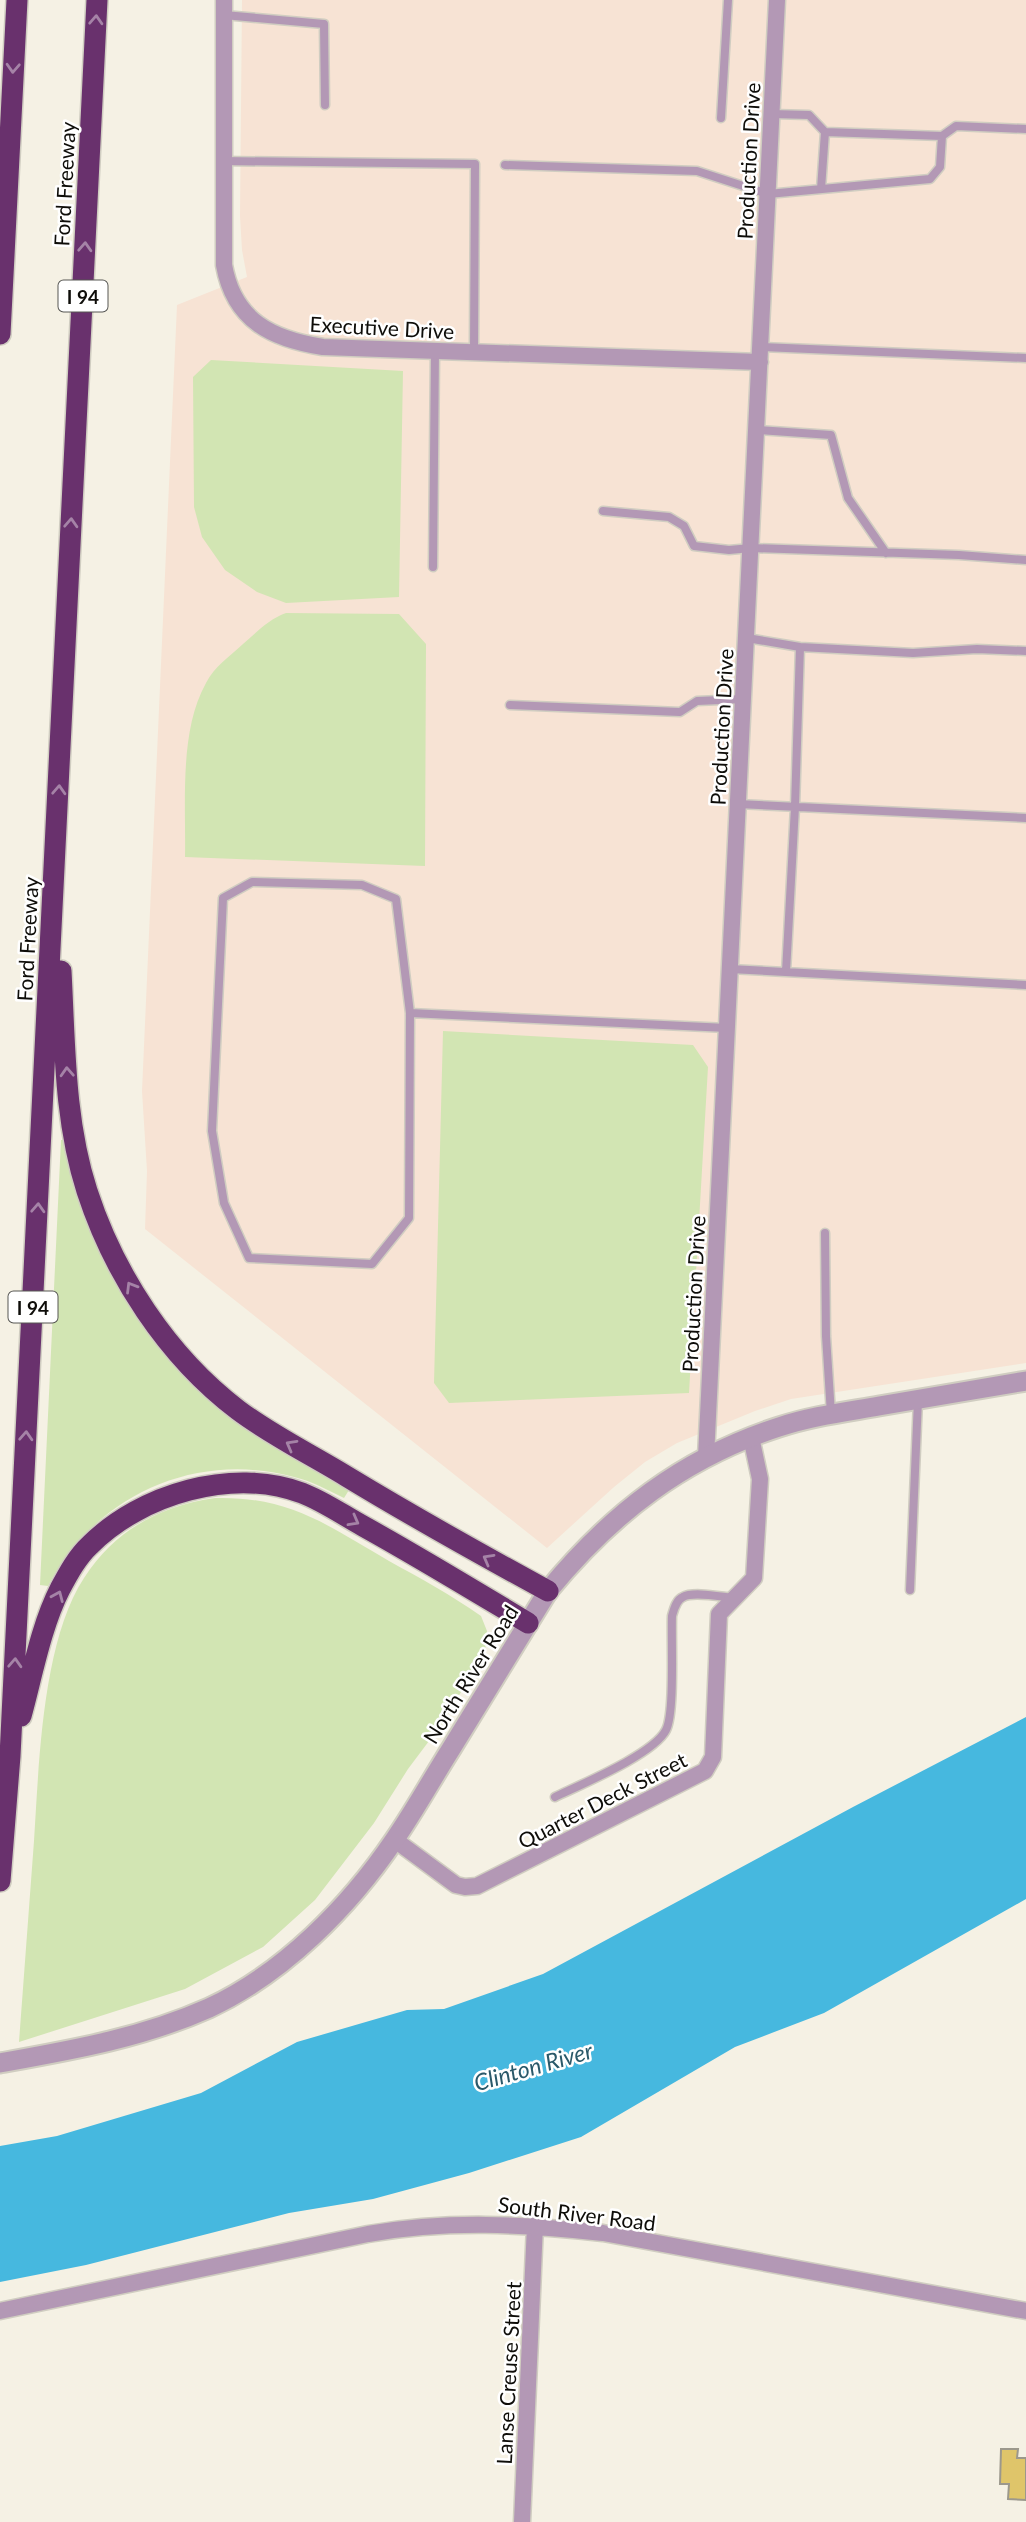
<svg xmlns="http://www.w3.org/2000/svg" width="1026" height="2522" viewBox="0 0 1026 2522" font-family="Lato,sans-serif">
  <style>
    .industrial { fill: #f7e3d4 }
    .green { fill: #d2e5b3 }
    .water { fill: #46b8df }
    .building { fill: #dfc56a; stroke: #9c988c; stroke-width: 2 }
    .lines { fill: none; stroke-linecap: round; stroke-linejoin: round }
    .service-casing { stroke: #d0cdc1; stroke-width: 11 }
    .minor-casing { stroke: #d0cdc1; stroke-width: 19 }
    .tertiary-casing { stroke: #d0cdc1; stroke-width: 23 }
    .motorway-casing { stroke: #d0cdc1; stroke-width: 24 }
    .service { stroke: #b398b5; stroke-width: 8 }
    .minor { stroke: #b398b5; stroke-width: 16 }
    .tertiary { stroke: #b398b5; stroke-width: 19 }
    .motorway { stroke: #69316d; stroke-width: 21 }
    .oneway { stroke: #a583a7 }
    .labels { text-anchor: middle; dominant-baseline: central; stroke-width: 5; stroke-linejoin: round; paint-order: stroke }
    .shield { fill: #fff; stroke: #565653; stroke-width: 2 }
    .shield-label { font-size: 19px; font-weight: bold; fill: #0e0d09 }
    .street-label { font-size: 21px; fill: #0e0d09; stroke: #fff }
    .water-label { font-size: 23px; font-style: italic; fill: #2a596a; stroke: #fff }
  </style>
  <rect width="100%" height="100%" fill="#f5f1e4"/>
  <path class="industrial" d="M242 0H1026V1363L791 1399 755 1411 677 1443 645 1462 614 1487 547 1548 145 1229 147 1171 142 1091 177 305 247 277 242 250 240 216Z"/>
  <path class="green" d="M211 360 403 371 399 597 286 603 257 592 225 570 202 537 194 507 193 377Z
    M286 613 399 614 426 644 425 866 185 857C186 803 179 731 206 683 214 667 230 656 243 644 257 632 269 619 286 613Z
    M443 1031 693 1045 708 1067 689 1393 449 1403 434 1383Z
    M61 1140H65L93 1236 106 1264 135 1313 226 1413 260 1438 349 1490 344 1498C328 1490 311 1481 294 1477 195 1450 95 1496 48 1586L40 1585Z
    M215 1498C289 1496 327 1525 389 1561 420 1578 451 1595 481 1616L487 1631 485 1651 444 1721 408 1769 374 1823 315 1900 263 1947 185 1989 19 2042C24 1975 29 1908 34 1841 39 1765 42 1642 84 1578 115 1530 160 1506 215 1498Z"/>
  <path class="water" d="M1026 1717V1899L824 2013 735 2047 581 2137 469 2173 373 2199 289 2213 86 2265 0 2282V2146L57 2136 201 2093 297 2042 407 2010 444 2009 543 1974 853 1807Z"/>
  <path class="building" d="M1001 2449H1018L1017 2458H1026V2500L1008 2499 1009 2484H1000Z"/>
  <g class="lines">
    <g class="service-casing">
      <path id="service" d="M224 15 324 24 325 105
        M772 114 809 115 825 132 942 136
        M721 118 728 0
        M223 161 475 164 474 352
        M505 165 697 171 768 194 930 179 940 167 942 136 956 126 1026 129
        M821 189 825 132
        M761 347 1026 358
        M757 430 831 435 848 498 886 553
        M603 511 669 517 684 526 694 546 729 550 751 548 959 555 1026 560
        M433 567 435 351
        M747 638 800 647 913 653 977 649 1026 651
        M510 705 680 712 697 701 744 699
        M738 804 1026 818
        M730 969 1026 985
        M786 972 795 807 800 647
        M410 1013 409 1218 372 1264 249 1258 224 1203 212 1131 223 898 252 882 362 885 396 899 410 1013 727 1028
        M825 1233 826 1336 831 1414
        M910 1590 918 1400
        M555 1797C582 1784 654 1754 666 1730 675 1713 671 1639 672 1616 674 1609 676 1600 683 1597 693 1591 722 1597 735 1598"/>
    </g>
    <g class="minor-casing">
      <path id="minor" d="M224 0V265C234 321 272 339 323 347L760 362
        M706 1457 777 0
        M395 1840 456 1885 465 1887 477 1886 705 1771 713 1757 719 1614 754 1578 760 1479 751 1437
        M0 2311 368 2234C449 2220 522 2224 603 2233L1026 2311
        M522 2522 535 2225"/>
    </g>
    <g class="tertiary-casing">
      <path id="tertiary" d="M0 2063C72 2050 142 2038 209 2008 284 1973 349 1907 395 1839 415 1810 432 1779 451 1749 483 1696 516 1644 548 1591 611 1514 683 1458 779 1427 812 1416 845 1412 879 1406 928 1398 977 1389 1026 1381"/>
    </g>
    <g class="motorway-casing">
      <path id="motorway" d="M0 334 17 0
        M61 971C65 1044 64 1120 87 1191 114 1274 167 1356 238 1410 271 1435 310 1454 346 1476 412 1516 480 1554 548 1591
        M21 1716C32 1676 41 1626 60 1589 68 1574 77 1557 90 1545 141 1494 232 1467 302 1493 323 1501 343 1515 363 1526 419 1557 473 1590 528 1623
        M0 1881 10 1756 97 0"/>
    </g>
    <use href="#service" class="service"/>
    <use href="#minor" class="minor"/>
    <use href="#tertiary" class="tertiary"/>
    <use href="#motorway" class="motorway"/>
  </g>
  <defs><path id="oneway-chevron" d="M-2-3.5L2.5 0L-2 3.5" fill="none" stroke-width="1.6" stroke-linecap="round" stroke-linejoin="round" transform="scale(1.75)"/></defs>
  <g class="oneway">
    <use href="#oneway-chevron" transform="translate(96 20) rotate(-87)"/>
    <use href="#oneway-chevron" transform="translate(13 68) rotate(93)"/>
    <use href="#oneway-chevron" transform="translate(85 247) rotate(-87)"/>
    <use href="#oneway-chevron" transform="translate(71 523) rotate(-87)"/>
    <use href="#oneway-chevron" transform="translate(59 790) rotate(-87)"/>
    <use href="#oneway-chevron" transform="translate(67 1072) rotate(-93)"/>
    <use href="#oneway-chevron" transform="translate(38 1208) rotate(-87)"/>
    <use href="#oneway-chevron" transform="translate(131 1287) rotate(-121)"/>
    <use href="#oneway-chevron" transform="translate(26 1436) rotate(-87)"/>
    <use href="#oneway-chevron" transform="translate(291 1445) rotate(-151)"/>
    <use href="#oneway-chevron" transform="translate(354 1521) rotate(29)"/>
    <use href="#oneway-chevron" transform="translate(488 1559) rotate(-151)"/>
    <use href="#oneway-chevron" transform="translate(58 1596) rotate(-67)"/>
    <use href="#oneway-chevron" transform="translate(15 1663) rotate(-87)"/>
  </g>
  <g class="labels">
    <g class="shield">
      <rect x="58.5" y="280.5" width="49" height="31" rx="5"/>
      <rect x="8.5" y="1291.5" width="49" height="31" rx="5"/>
    </g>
    <g class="shield-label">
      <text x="83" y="296">I 94</text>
      <text x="33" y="1307">I 94</text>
    </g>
    <g class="street-label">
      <text transform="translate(748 161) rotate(-87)">Production Drive</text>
      <text transform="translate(64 184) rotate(-87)">Ford Freeway</text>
      <text transform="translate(382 327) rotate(3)">Executive Drive</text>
      <text transform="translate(721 727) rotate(-87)">Production Drive</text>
      <text transform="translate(27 939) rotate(-87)">Ford Freeway</text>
      <text transform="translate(693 1294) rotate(-87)">Production Drive</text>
      <text transform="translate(470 1674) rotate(-58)">North River Road</text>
      <text transform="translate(602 1800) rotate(-27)">Quarter Deck Street</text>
      <text transform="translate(577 2213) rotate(7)">South River Road</text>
      <text transform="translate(508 2373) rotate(-87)">Lanse Creuse Street</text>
    </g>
    <g class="water-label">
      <text transform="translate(533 2066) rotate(-16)">Clinton River</text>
    </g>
  </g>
</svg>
